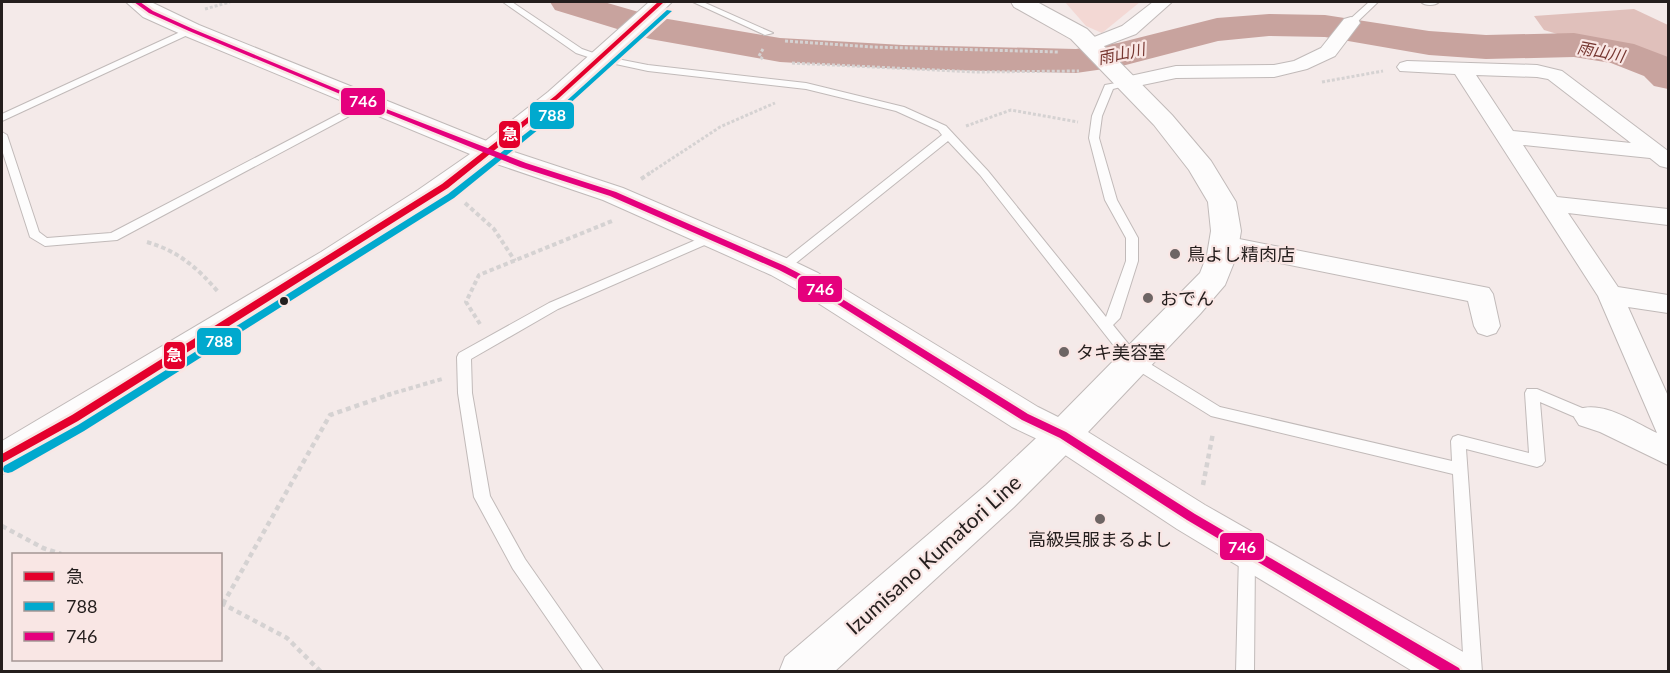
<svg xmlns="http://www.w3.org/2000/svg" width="1670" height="673" viewBox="0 0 1670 673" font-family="Lato,'Noto Sans JP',sans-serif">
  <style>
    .green { fill: #f3d8d4 }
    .forest { fill: #e0c0bb }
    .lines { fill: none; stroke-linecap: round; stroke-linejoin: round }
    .river { fill: #c8a39e; fill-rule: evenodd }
    .lane-casing { stroke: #c1bab9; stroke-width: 2 }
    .street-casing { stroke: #c1bab9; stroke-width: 2 }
    .secondary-casing { stroke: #c1bab9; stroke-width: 2 }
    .primary-casing { stroke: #c1bab9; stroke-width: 2 }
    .highway-casing { stroke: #c1bab9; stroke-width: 2 }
    .path-far2 { stroke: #d5d2d2; stroke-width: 3; stroke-dasharray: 3 2; stroke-linecap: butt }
    .path-far1 { stroke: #d5d2d2; stroke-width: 4; stroke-dasharray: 4.5 3; stroke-linecap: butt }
    .path { stroke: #d5d2d2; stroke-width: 4.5; stroke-dasharray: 5 4; stroke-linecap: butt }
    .lane { fill: #fdfcfc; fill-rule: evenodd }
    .street { fill: #fdfcfc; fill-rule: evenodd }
    .secondary { fill: #fdfcfc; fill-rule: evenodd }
    .primary { fill: #fdfcfc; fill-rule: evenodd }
    .highway { fill: #fdfcfc; fill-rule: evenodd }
    .bus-1-casing { stroke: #f9e6e4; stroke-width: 5 }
    .bus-2-casing { stroke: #f9e6e4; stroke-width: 5 }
    .bus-3-casing { stroke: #f9e6e4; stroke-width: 5 }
    .bus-1 { fill: #e4002b; fill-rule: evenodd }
    .bus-2 { fill: #00a9ce; fill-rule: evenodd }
    .bus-3 { fill: #e5007d; fill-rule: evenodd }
    .poi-dot { fill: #6d6564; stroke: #f9e6e4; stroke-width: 2 }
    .bus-dot { fill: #241e1d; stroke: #f9e6e4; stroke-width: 2 }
    .labels { text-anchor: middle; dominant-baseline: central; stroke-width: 4.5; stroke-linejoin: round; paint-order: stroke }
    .far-water-label { font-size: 16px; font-style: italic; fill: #773731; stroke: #f9e6e4 }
    .poi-label { font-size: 18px; fill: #241e1d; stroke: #f9e6e4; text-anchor: start }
    .near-street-label { font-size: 21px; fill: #241e1d; stroke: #f9e6e4 }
    .line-badge { stroke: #f9e6e4; stroke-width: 2 }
    .badge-label { font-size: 16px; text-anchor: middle; font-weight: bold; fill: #fff }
  </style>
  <rect width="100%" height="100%" fill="#f4eae9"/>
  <path class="green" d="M1065 2H1140L1102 33 1086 26Z"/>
  <path class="forest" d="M1634 9 1668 25V63L1644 52 1606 42 1564 36 1544 30 1534 16Z"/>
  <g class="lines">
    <path class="river" d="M550 2H604L656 17 780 38 903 45 1076 49 1118 43 1217 18 1269 14 1325 15 1429 31 1486 35 1574 33 1634 44 1668 57V89L1654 86 1644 76 1611 63 1574 57 1486 59 1429 55 1325 37 1269 36 1218 41 1118 67 1076 73 903 69 780 62 650 39 555 10Z"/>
    <g class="lane-casing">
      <path id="lane" d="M503 2H512L582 49 602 56 648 65 806 83 904 107 946 126 988 171 1106 317 1126 261V238L1105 200 1089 138 1092 116 1105 85 1132 80V84L1113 89 1102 116 1099 138 1117 200 1138 238V261L1120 318 1113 325 1139 357 1220 407 1452 461 1451 441 1453 437 1458 435 1529 453 1525 393 1527 389H1537L1594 413 1596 417 1594 421 1589 423 1540 402 1545 461 1542 465 1537 467 1466 449 1482 672H1464L1453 474 1211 416 1129 365 980 175 948 141 786 271H778L776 268 778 265 942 135 938 130 896 111 806 89 648 71 597 60 576 53Z
        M693 2H703L773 33 765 35Z
        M1369 2H1378L1354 25H1348V21Z
        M1421 2H1439C1435 6 1425 6 1421 2Z
        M191 27 196 30 194 32 2 121V114Z
        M366 100 371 103 370 105 117 240 45 246 30 237 2 150V132L7 135 39 232 47 238 111 233Z
        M712 233 716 234 718 237 716 240 558 309 471 359 472 393 490 496 525 559 604 672H584L513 569 474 497 458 393 457 357 459 353 549 303Z
        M1247 548 1253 550 1255 555 1254 672H1236L1239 555 1241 550Z"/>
    </g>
    <g class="street-casing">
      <path id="street" d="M1153 2H1172L1136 34 1091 51 1084 49 1081 45 1084 41 1122 26Z
        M1351 17 1358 19 1360 23 1335 56 1307 69 1274 77 1176 78 1128 88 1121 86 1118 82 1121 78 1176 66 1274 65 1294 61 1321 48 1344 19Z
        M1407 61 1537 65 1562 71 1668 151V168L1660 166 1650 158 1523 145 1557 197 1668 209V225L1568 213 1618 287 1668 295V313L1628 307 1668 396V465L1600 432 1579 425 1574 417 1579 409C1604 401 1634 422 1657 433L1598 296 1455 74 1400 71 1397 67 1400 63ZM1476 75 1537 77 1548 79 1631 143 1513 131Z
        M1224 236 1489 288 1493 294 1500 326 1496 333 1487 336 1478 333 1474 326 1468 301 1215 250 1212 244 1215 238Z"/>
    </g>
    <g class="secondary-casing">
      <path id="secondary" d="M1063 420 1076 425 1081 435 1076 445 1014 507 834 672H779L785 657 986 485 1050 425Z"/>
    </g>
    <g class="primary-casing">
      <path id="primary" d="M649 2H672L566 102 508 150 623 188 793 261 818 273 1038 407 1058 417 1200 273 1207 255 1211 231 1208 202 1189 170 1154 125 1071 39 1014 7 1011 2H1037L1087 29 1172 115 1211 161 1236 202 1241 231 1237 255 1225 285 1200 314 1088 432 1205 505 1472 657 1478 672H1414L1177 529 1050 445 1012 427 796 289 771 275 603 200 479 158 476 152 479 146 548 92Z"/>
    </g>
    <g class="highway-casing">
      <path id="highway" d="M126 2H151L199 25 499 146 502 152 499 158 438 203 343 266 73 435 15 470 2 474V441L321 252 418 190 470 154 183 35 143 17Z"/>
    </g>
    <path class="path-far2" d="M205 9 230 2
      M785 41 873 47 1059 52
      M763 49 759 56 764 60
      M792 63 976 72 1079 71
      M1322 82 1383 71
      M966 126 1011 110 1078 122
      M647 175 720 127 775 103"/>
    <path class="path-far1" d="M641 179 650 173
      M465 203 494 229 515 261
      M147 242C178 251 198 268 219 293
      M480 324 466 302 479 275 612 221
      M387 395 442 379"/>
    <path class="path" d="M1203 485 1213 433
      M2 526 43 548 61 554
      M221 603 287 638 321 672
      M223 604 330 415 391 394"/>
    <use href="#lane" class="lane"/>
    <use href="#street" class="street"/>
    <use href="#secondary" class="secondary"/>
    <use href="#primary" class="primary"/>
    <use href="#highway" class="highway"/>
    <g class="bus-1-casing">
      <path id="bus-1" d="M658 2H664L559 98 448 188 78 421 2 463V454L72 415 442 184 555 96Z"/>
    </g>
    <g class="bus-2-casing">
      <path id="bus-2" d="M667 10 672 11 566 107 454 198 84 431 12 472 8 473 4 472 3 469 4 466 78 425 448 194 562 105Z"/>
    </g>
    <g class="bus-3-casing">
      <path id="bus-3" d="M134 2H140L153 11 193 29 368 102 526 163 616 192 785 266 810 279 1028 414 1066 432 1195 514 1459 668 1461 672H1443L1187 520 1060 438 1022 420 804 283 779 270 610 196 520 167 364 104 189 31 149 13Z"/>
    </g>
    <use href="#bus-1" class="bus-1"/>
    <use href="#bus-2" class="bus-2"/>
    <use href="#bus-3" class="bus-3"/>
  </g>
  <g class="poi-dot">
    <circle cx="1175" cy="254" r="6"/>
    <circle cx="1148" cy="298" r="6"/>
    <circle cx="1064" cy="352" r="6"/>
    <circle cx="1100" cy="519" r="6"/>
  </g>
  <circle class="bus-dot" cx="284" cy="301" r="5"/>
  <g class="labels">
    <g class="far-water-label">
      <text transform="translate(1601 51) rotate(11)">雨山川</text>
      <text transform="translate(1121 53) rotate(-12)">雨山川</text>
    </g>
    <g class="poi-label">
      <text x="1187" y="254">鳥よし精肉店</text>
      <text x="1160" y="298">おでん</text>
      <text x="1076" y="352">タキ美容室</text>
      <text x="1100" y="539" text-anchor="middle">高級呉服まるよし</text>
    </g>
    <g class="near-street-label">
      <text transform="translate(933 554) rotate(-42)">Izumisano Kumatori Line</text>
    </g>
  </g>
  <g class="line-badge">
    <rect x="340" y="87" width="46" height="29" rx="6" fill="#e5007d"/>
    <rect x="529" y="101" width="46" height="29" rx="6" fill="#00a9ce"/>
    <rect x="498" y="120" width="23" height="29" rx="6" fill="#e4002b"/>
    <rect x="797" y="275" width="46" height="28" rx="6" fill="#e5007d"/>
    <rect x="196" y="327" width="46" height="29" rx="6" fill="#00a9ce"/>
    <rect x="163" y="341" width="23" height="29" rx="6" fill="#e4002b"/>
    <rect x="1219" y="532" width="46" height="29" rx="6" fill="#e5007d"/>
  </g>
  <g class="badge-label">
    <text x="363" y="107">746</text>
    <text x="552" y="121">788</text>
    <text x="510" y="140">急</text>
    <text x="820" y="295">746</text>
    <text x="219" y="347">788</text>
    <text x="174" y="361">急</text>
    <text x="1242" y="553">746</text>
  </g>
  <rect width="1670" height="673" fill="none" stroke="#241e1d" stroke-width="6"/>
  <rect x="12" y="553" width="210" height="108" fill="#f9e6e4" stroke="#a49694" stroke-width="1.5"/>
  <rect x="24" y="572" width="30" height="9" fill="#e4002b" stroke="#a49694" stroke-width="1.5"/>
  <text x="66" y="583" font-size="18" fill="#241e1d">急</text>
  <rect x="24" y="602" width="30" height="9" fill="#00a9ce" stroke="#a49694" stroke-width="1.5"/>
  <text x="66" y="613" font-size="18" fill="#241e1d">788</text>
  <rect x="24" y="632" width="30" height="9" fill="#e5007d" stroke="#a49694" stroke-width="1.5"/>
  <text x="66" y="643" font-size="18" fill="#241e1d">746</text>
</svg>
